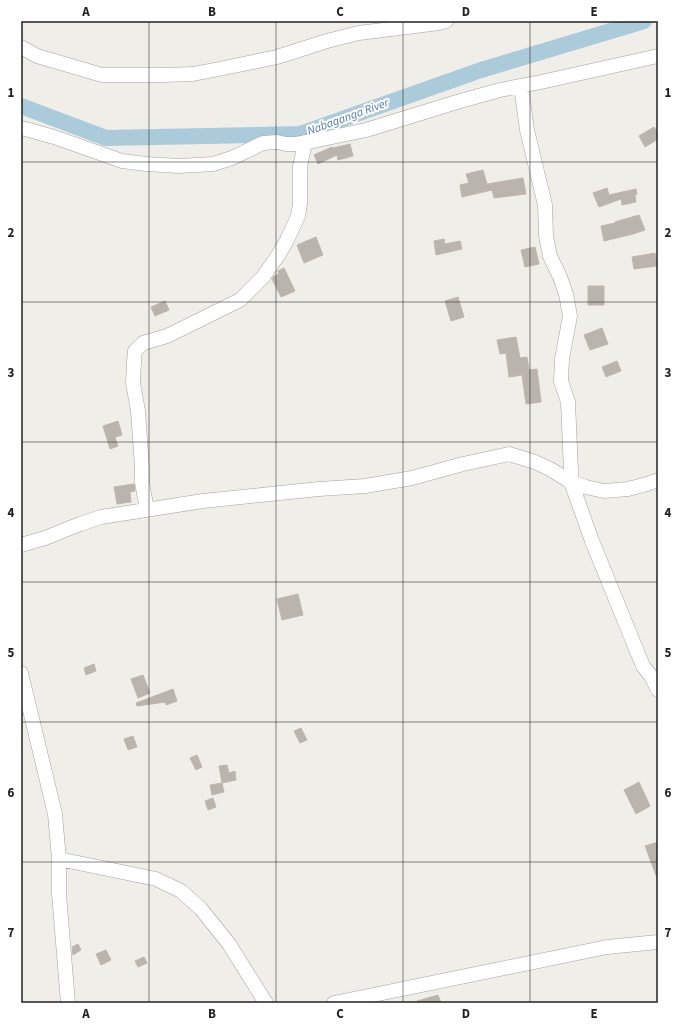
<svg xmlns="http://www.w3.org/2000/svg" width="679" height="1024" viewBox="0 0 679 1024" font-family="'Source Sans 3',sans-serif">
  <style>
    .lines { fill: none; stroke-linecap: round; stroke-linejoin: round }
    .river { stroke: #accbda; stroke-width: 16 }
    .building { fill: #b9b4ae; stroke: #c1b7ab }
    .minor-casing { stroke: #a2a2a2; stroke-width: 15 }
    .minor { stroke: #fff; stroke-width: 14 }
    .grid { fill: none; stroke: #212121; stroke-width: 1; stroke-opacity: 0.55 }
    .labels { text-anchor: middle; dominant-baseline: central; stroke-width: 4; stroke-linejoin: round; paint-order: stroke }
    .water-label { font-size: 12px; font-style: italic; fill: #5477a9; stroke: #fff }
    .neatline { fill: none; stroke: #212121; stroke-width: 1.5 }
    .grid-label { font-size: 13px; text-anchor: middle; font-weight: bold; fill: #212121 }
  </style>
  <rect width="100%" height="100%" fill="#f0eee8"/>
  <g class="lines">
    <path class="river" d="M21 106 106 138 300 134 481 70 644 21"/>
  </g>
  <path class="building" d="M654 127 658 133V139L645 147 639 136Z
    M350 144 353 156 338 160 337 155 318 164 314 155 332 147 333 148Z
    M483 170 487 184 523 178 526 194 494 198 492 190 462 197 460 185 469 183 466 174Z
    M607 188 609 195 636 189 637 194 635 195 636 202 622 205 621 199 599 207 593 193Z
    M639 215 645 230 633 234 604 241 601 226 615 223V222Z
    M316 237 323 255 304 263 297 245Z
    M444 239 445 244 460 241 462 249 436 255 434 241Z
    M535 247 539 264 525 267 521 250Z
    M655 253 657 266 634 269 632 257Z
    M284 268 295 291 281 297 272 279 274 276 279 274 278 271Z
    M588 286H604V305H588Z
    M458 297 464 317 451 321 445 301Z
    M165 301 169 310 155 316 151 307Z
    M602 328 608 344 590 350 584 335Z
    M516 337 520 358 527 357 529 370 537 369 541 402 526 404 522 375 509 377 506 353 500 354 497 340Z
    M617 361 621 371 606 377 602 367Z
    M118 421 122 435 115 437 118 446 110 449 103 426Z
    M134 484 135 491 130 492 131 502 117 504 114 487Z
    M298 594 303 615 282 620 277 599Z
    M94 664 96 671 86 675 84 668Z
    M143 675 150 693 138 698 131 679Z
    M173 689 177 701 166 705 165 702 137 706 136 703Z
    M301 728 307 740 300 743 294 731Z
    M133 736 137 747 128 750 124 739Z
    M197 755 202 767 196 770 190 758Z
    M227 765 229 773 235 771 236 780 222 783 219 766Z
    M639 782 650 806 636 814 624 790Z
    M222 783 224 792 212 795 210 785Z
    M213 798 216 807 208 810 205 801Z
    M658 842V878H657L645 846Z
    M78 944 81 950 73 955 72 947Z
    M106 950 111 960 101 965 96 954Z
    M144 957 147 963 138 967 135 961Z
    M438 995 441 1003H417V1001Z"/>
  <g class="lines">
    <g class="minor-casing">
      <path id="minor" d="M21 47 37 56 102 75H163L193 74 219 69 277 57 327 41 359 33 439 23 446 21
        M521 86 527 130 545 205 546 236 550 256 560 277 566 294 570 316 562 359 561 381 568 402 571 471V482L592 541 643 666 651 676 658 690
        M21 128 29 130 54 137 122 161 146 164 179 166 213 164 232 158 263 143 277 142 286 144H296L313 141 366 130 457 102 500 90 541 82 658 56
        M147 510 142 482V467L138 411 133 383 134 362 135 351 143 343 167 336 240 300 263 277 279 254 287 240 298 216 300 204V167L305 142
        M21 545 45 538 80 524 101 517 203 501 319 489 365 486 412 478 463 464 509 454 535 462 550 469 571 482 586 487 604 491 628 489 647 484 658 480
        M21 673 55 814 59 859V894L68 1003
        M59 859 156 879 181 891 201 909 229 944 266 1003
        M334 1003 607 947 658 942"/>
    </g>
    <use href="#minor" class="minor"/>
  </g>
  <path class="grid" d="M149 21V1003M276 21V1003M403 21V1003M530 21V1003M21 162H658M21 302H658M21 442H658M21 582H658M21 722H658M21 862H658"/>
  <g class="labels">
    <g class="water-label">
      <text transform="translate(348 117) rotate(-20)">Nabaganga River</text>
    </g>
  </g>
  <rect width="679" height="1024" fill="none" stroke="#ffffff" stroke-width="44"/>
  <rect x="22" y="22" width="635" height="980" class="neatline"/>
  <g class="grid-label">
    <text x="86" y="16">A</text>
    <text x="212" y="16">B</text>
    <text x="340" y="16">C</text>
    <text x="466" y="16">D</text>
    <text x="594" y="16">E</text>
    <text x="11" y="97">1</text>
    <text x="668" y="97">1</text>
    <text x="11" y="237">2</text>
    <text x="668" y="237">2</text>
    <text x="11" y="377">3</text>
    <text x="668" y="377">3</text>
    <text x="11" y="517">4</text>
    <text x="668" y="517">4</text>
    <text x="11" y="657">5</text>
    <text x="668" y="657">5</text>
    <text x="11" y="797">6</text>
    <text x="668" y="797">6</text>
    <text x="11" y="937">7</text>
    <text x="668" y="937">7</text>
    <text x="86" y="1018">A</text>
    <text x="212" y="1018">B</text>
    <text x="340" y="1018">C</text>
    <text x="466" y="1018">D</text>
    <text x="594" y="1018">E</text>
  </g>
</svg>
